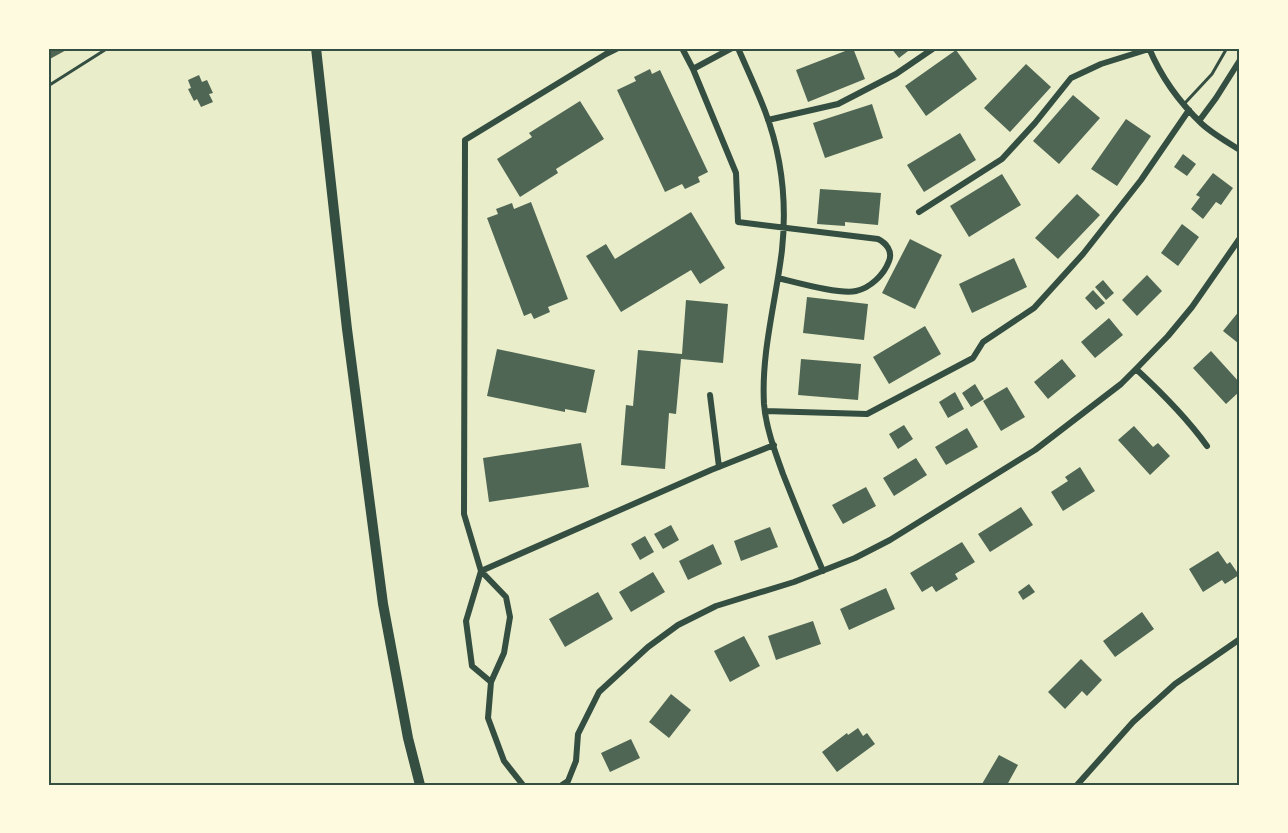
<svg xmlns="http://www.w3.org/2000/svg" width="1288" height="833" viewBox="0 0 1288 833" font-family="'DejaVu Sans',sans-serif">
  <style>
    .building { fill: #4f6655 }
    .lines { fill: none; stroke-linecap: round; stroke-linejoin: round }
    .service { stroke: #344e41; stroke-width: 3 }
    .minor { stroke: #344e41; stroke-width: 6 }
    .primary { stroke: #344e41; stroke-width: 10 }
    .neatline { fill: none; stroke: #344e41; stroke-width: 2 }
  </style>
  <rect width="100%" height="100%" fill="#e9edc9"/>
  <path class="building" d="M48 48H70L48 60Z
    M853 48 865 79 808 102 796 70Z
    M891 48H912L899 58Z
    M956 50 977 79 926 116 905 86Z
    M1026 64 1051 87 1010 132 984 108Z
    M650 69 652 74 660 70 708 172 698 177 700 182 685 189 682 184 665 192 617 90 636 81 634 77Z
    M199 75 202 82 207 80 213 93 209 94 213 102 201 107 197 99 194 101 188 89 191 88 188 80Z
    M1073 95 1100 118 1059 164 1033 141Z
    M580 101 604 139 556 169 558 173 520 197 497 159 532 137 529 133Z
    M872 104 883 138 825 158 813 123Z
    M1126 119 1151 136 1117 186 1091 169Z
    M960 133 976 160 924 192 907 165Z
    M1183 154 1196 164 1187 176 1174 167Z
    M1213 173 1233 188 1221 205 1216 202 1203 219 1191 209 1200 197 1196 195Z
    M1002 174 1021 205 969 237 950 206Z
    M820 189 881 193 878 225 845 222V226L817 224Z
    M1077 194 1100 215 1058 259 1035 238Z
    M531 202 568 299 548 307 550 312 534 319 531 313 524 316 487 218 498 214 496 209 512 203 514 209Z
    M691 212 725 268 700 284 691 270 621 312 586 256 606 244 615 259Z
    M1182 224 1199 237 1178 266 1161 253Z
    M910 239 942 255 915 309 882 293Z
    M1014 258 1027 287 972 313 959 284Z
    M1147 275 1162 291 1137 316 1122 300Z
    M1103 280 1114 293 1106 300 1095 287Z
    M1093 290 1105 303 1096 310 1085 298Z
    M807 297 868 304 864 340 803 333Z
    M686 300 728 304 723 363 681 359 676 414 669 413 665 469 621 465 626 405 633 406 638 350 682 354Z
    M1240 310V340L1238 343 1223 331Z
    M1109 318 1123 335 1095 358 1081 342Z
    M925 326 941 354 889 384 873 357Z
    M497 349 595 370 586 413 565 409V412L487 396Z
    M1211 351 1240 383V391L1226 404 1193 368Z
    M801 359 861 364 858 400 798 395Z
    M1062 359 1076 376 1048 399 1034 382Z
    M975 384 984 399 971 407 962 393Z
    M1007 387 1025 417 1001 431 983 401Z
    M955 392 964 409 948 418 939 402Z
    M904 425 913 439 898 449 889 434Z
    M1134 426 1153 447 1158 443 1170 456 1150 475 1118 440Z
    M967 428 978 447 946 465 935 447Z
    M581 443 589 487 489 502 483 458Z
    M916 458 927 475 894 496 883 478Z
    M1080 467 1095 491 1063 511 1051 492 1068 481 1065 477Z
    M866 487 876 506 843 524 832 505Z
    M1021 507 1033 525 990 552 978 534Z
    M671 525 679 540 663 549 654 534Z
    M770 527 778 547 741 561 734 541Z
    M645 536 654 552 640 560 631 544Z
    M962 542 975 562 955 574 958 579 936 592 932 586 922 592 910 573Z
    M713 544 722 564 688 580 679 561Z
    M1218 551 1227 564 1230 562 1239 575 1225 584 1222 580 1203 592 1189 569Z
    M653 572 665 592 631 612 619 592Z
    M1029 584 1035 592 1023 600 1018 592Z
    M886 588 895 609 849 630 840 609Z
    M598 592 613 619 565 647 549 619Z
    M1142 612 1154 629 1115 657 1103 641Z
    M813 621 821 644 776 660 768 636Z
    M744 636 760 666 730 682 714 651Z
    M1081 659 1102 680 1087 696 1082 691 1065 709 1048 692Z
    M671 694 691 710 669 738 649 722Z
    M858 728 863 736 867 733 875 744 837 772 822 752 847 733 848 735Z
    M631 739 640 758 610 772 601 753Z
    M999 755 1018 765 1007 785H985L982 784Z"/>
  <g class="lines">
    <path class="service" d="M48 86 108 48
      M1185 103 1212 74 1227 48"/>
    <path class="minor" d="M682 48 693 69 732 48
      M738 48C747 69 757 90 765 111 782 156 787 203 782 250 776 301 761 352 764 404 766 428 775 452 783 474 796 507 809 539 823 571
      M1149 48C1161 77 1179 102 1202 124 1213 134 1227 142 1240 150
      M693 69 736 173 738 222 878 239C886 243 893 251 889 261 884 275 870 288 856 291 840 295 795 282 778 278
      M768 120 838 104 896 74 934 48
      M1199 121 1216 98 1240 60
      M919 212 1002 159 1035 123 1071 78 1101 64 1149 49
      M1136 369C1162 393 1187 418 1207 446
      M710 395 719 467
      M765 411 867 414 973 358 983 342 1034 308 1083 254 1141 180 1189 110
      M491 682 472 666 466 621 481 571 711 470 774 445
      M523 785 504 761 488 718 491 682 504 653 510 617 506 597 481 571 464 514 465 140 606 54 618 48
      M562 785 568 781 576 761 578 734 599 692 648 647 678 625 716 606 794 582 855 558 890 540 1035 450 1121 384 1136 369 1168 336 1192 307 1240 238
      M1077 785 1133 722 1175 684 1240 639"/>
    <path class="primary" d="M316 48 347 329 383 604 408 738 420 785"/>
  </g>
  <rect width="1288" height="833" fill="none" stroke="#fefae0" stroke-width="99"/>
  <rect x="50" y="50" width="1188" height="734" class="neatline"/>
</svg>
